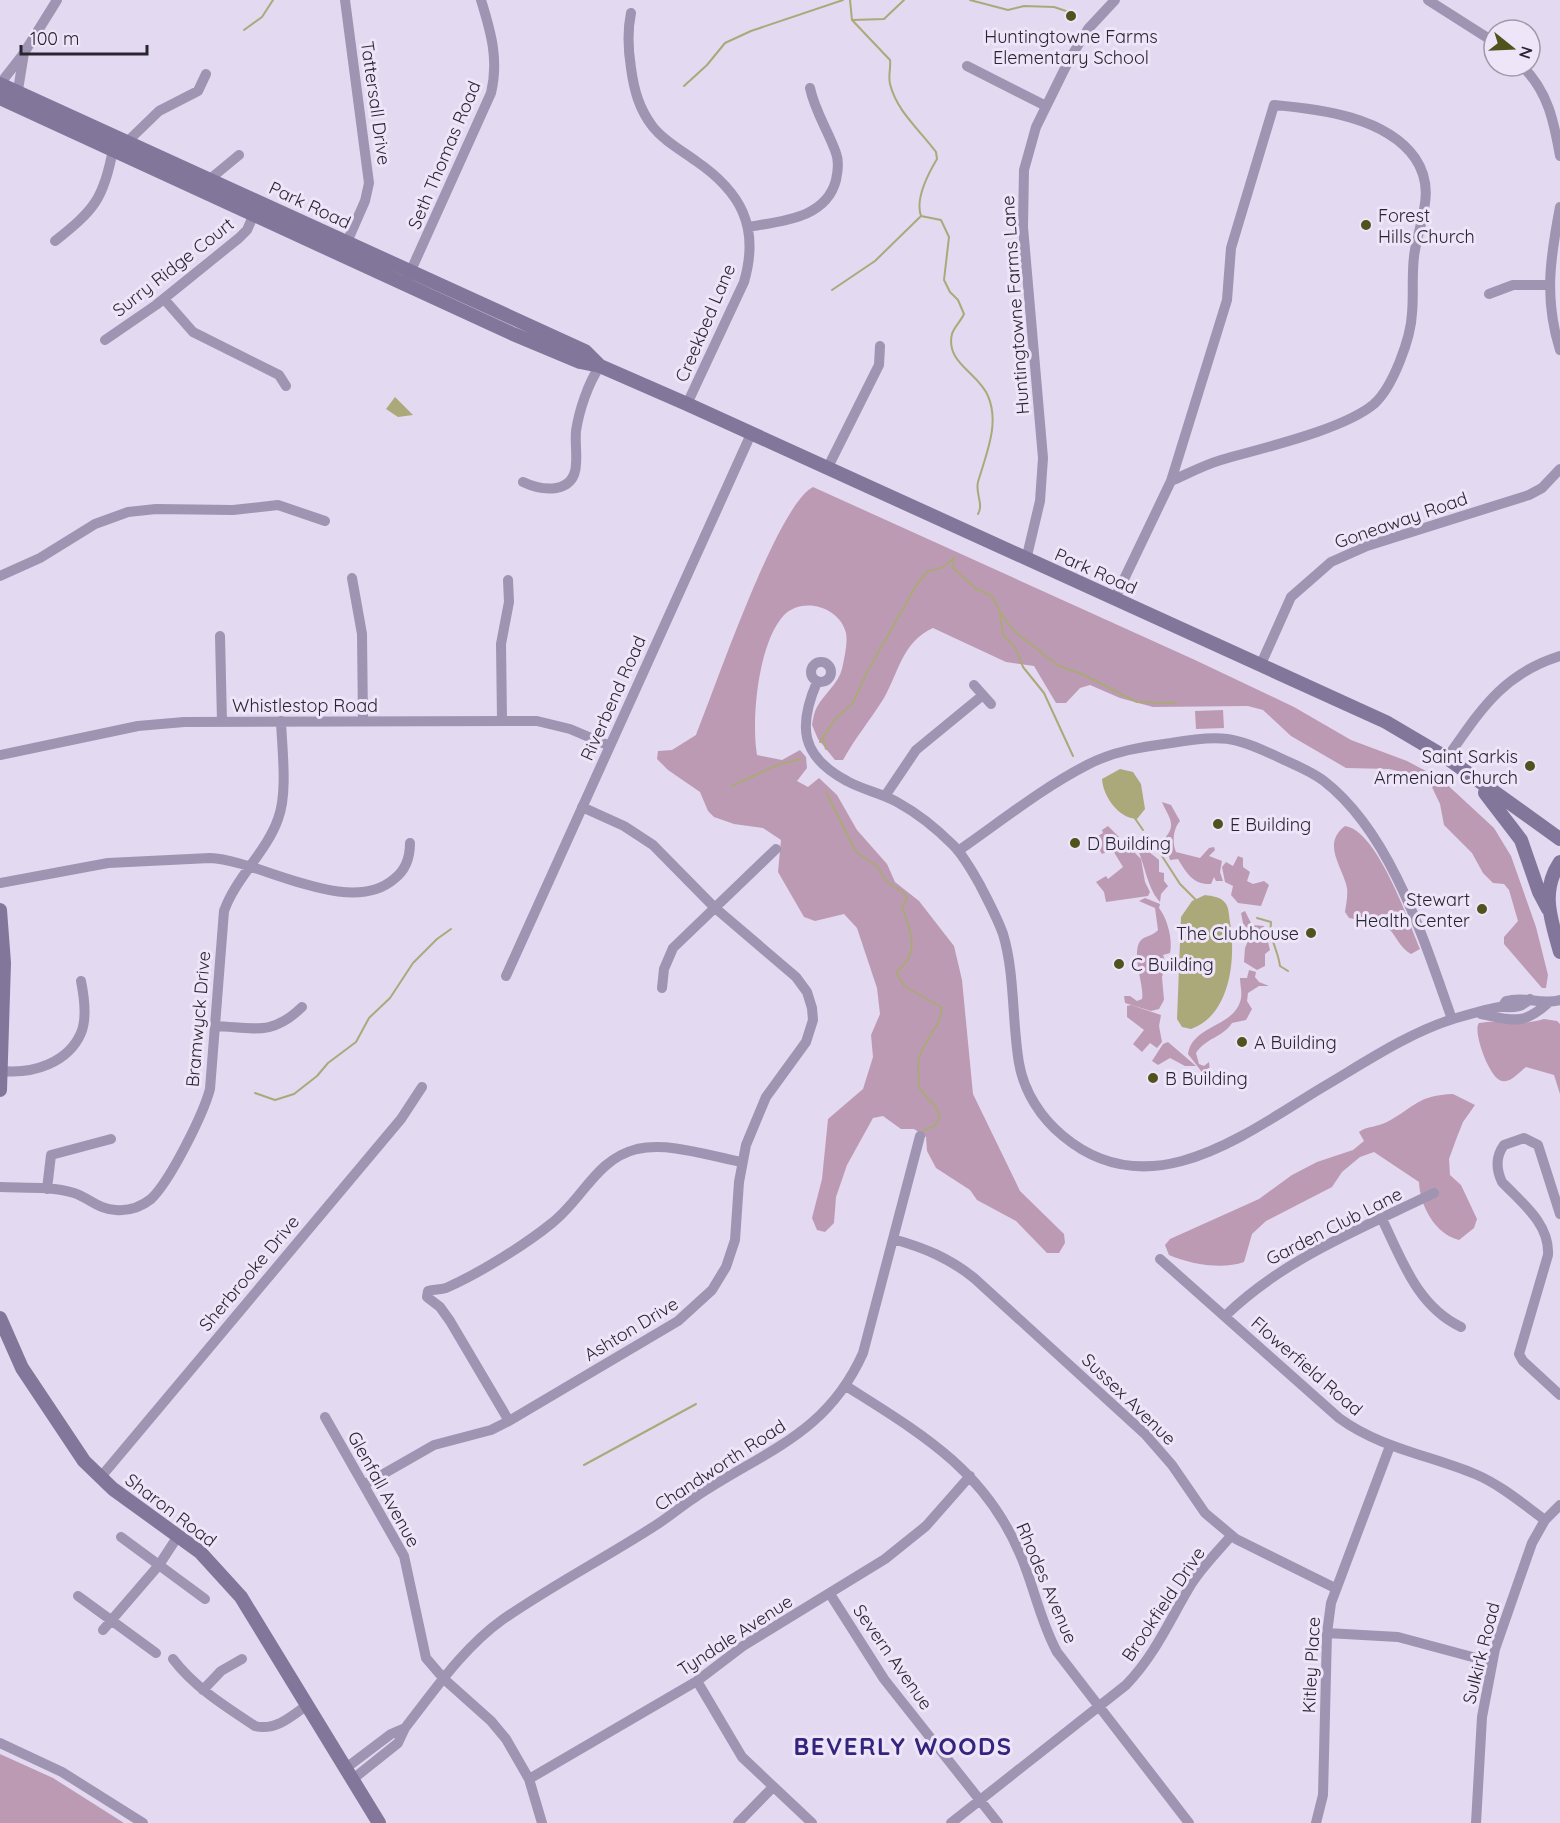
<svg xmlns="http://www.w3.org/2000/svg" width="1560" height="1823" viewBox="0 0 1560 1823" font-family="Quicksand,sans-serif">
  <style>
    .green { fill: #bd9ab4 }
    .water { fill: #aba97a }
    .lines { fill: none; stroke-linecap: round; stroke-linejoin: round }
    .stream { stroke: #aba97a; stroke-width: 2 }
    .street { stroke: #9f94b2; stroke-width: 10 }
    .secondary { stroke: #82779a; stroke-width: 14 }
    .poi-dot { fill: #52521e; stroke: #eee5f8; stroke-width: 2 }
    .labels { text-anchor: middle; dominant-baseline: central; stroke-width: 6; stroke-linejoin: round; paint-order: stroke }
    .poi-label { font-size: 18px; fill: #292633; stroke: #eee5f8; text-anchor: start }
    .street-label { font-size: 18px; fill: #292633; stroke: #eee5f8 }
    .district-label { font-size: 24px; font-weight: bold; letter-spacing: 1.5px; fill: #33247d; stroke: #eee5f8 }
  </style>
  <rect width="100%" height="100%" fill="#e3d9f0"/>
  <path class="green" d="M813 487 1195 660 1294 707 1351 740 1407 761 1441 779 1494 828 1511 856 1536 927 1548 975 1546 988H1542L1504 944V937L1518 921 1509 890 1504 884 1493 883 1483 873 1472 853 1444 825 1440 804 1430 783 1411 774 1389 769 1346 768 1291 736 1263 710 1248 706 1153 707 1120 698 1090 685 1080 688 1066 703H1056L1034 666 1006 662 933 628C902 642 899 672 884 698 871 719 855 738 843 760H835L818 739 812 725C813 719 814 712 817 707 824 694 838 684 842 669 844 660 848 642 846 633 840 607 803 596 784 615 758 643 751 720 757 755L782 760 800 750 806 757 807 768 797 781 808 787 819 778 837 795 857 830 887 864 895 882 919 901 954 946 962 980 973 1094 1020 1191 1064 1234 1065 1243 1059 1253H1047L1016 1221 977 1200 970 1190 936 1168 927 1151 926 1137 914 1129H901L883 1116 873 1118 847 1165 836 1197 834 1223 825 1232 817 1230 812 1218 822 1179 828 1119 863 1089 873 1057 871 1035 880 1014 877 988 857 928 844 914 815 921 804 917 778 872 781 840 763 828 734 824 714 817 708 811 700 792 668 770 657 759 658 751 672 750 696 735C715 689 777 505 813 487Z
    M1223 710 1224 728 1196 729 1195 711Z
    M1162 802 1171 805 1180 821C1173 829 1172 843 1176 852L1200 858 1209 848 1214 847 1215 850 1209 856 1222 861 1220 872 1223 881H1216L1214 877 1211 884C1194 885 1187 874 1178 859L1170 860 1164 839C1178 824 1168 817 1162 802Z
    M1108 826 1141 859 1145 882 1150 892 1148 896 1106 902 1104 892 1096 882 1106 876 1108 879 1123 867 1112 849 1102 854 1093 839 1103 833 1102 830Z
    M1345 826C1377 830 1409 922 1420 949L1411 954C1401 948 1398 940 1391 931 1381 920 1363 921 1349 918L1345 912C1346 905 1348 896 1347 888 1343 867 1321 844 1345 826Z
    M1131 837 1159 860V872L1164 873V881L1168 886 1161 894 1160 902C1145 886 1145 857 1131 837Z
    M1238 856 1243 858V867L1250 872 1247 881 1253 884 1264 881 1269 885 1261 906 1238 903 1231 895 1233 886 1225 882 1222 867 1226 862 1233 866Z
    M1145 898 1160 904 1159 908C1167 918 1173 939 1170 953L1163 955 1166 964 1162 977 1164 1000 1159 1009 1151 1011 1125 1003 1124 996H1130L1137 1001 1142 999C1145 987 1130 952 1141 940 1145 936 1153 936 1158 930L1155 908 1139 901Z
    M1245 911 1252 925 1264 926 1270 950 1265 954V966L1257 970 1244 962 1245 948 1251 934 1243 923 1241 913Z
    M1249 970 1256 972 1255 977 1259 982 1269 986H1259L1248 993 1247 1001 1252 1009 1246 1020 1232 1023C1223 1037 1206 1038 1196 1053L1199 1064 1204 1066 1209 1062 1211 1084 1188 1054C1192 1026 1232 1027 1240 1002 1243 994 1240 986 1240 978H1247Z
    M1131 1005 1161 1015 1159 1026 1162 1042 1157 1048 1150 1043 1142 1052 1133 1044 1144 1030 1127 1017V1006Z
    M1544 1019 1557 1021 1560 1024V1094L1554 1075 1526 1067C1519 1072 1511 1083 1502 1081 1490 1080 1472 1031 1479 1023 1504 1019 1516 1027 1544 1019Z
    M1168 1042 1196 1066H1185L1170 1058 1158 1065 1152 1061 1163 1044Z
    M1453 1094 1475 1105 1463 1122 1457 1137 1449 1159 1450 1175 1461 1185 1477 1219 1474 1228 1459 1240C1435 1234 1420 1206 1419 1182L1374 1152 1360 1157 1342 1172 1332 1187 1266 1221 1252 1234 1244 1262C1222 1270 1190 1264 1169 1255L1165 1245 1170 1239 1259 1199 1292 1175 1317 1162 1353 1150 1364 1141 1359 1132C1367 1126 1378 1127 1387 1122 1415 1107 1418 1095 1453 1094Z
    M0 1754 53 1778 124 1823H0Z"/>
  <path class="water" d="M395 397 413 415 398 417 386 409Z
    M1120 769 1133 772 1141 784 1145 809 1137 819C1118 818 1103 796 1102 779Z
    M1205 895C1212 896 1222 897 1226 904 1229 908 1229 917 1230 922 1236 958 1231 1015 1191 1029L1182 1027 1177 1019 1181 917 1192 901Z"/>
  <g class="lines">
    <path class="stream" d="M850 0 852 20 890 60C891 68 888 76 890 84 897 112 920 130 936 152L937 159C928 174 915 199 921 216
      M970 0 1008 10 1024 6 1054 7 1075 14
      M852 20 884 19 904 0
      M244 30 262 17 273 0
      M684 86 707 65 725 43 751 31 843 0
      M921 216 941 220 949 237 944 280 950 292 958 300 964 314C961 321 954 327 952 334 945 363 979 373 988 396 1000 424 986 454 978 482 975 493 984 504 978 514
      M832 290 875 261 920 217
      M954 557 953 568 975 588 992 596 1000 612 1014 631 1059 666 1082 674 1137 702 1176 703
      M1000 614 1003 635 1015 647 1023 667 1044 693 1073 756
      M823 737 826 749
      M820 742 834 720 853 703 866 674 917 584 928 571 942 568 953 559
      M732 786 777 765 801 759
      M826 792 856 852 877 866 887 882 904 893 907 898 902 907C911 932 921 953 896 972L904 986 941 1007C944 1025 922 1040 919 1059 917 1068 919 1079 919 1088L935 1106 940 1116 935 1126 924 1130
      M1134 817 1143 830
      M1149 836 1180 884 1195 899
      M1257 918 1271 922C1269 939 1278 950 1280 966L1288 971
      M255 1093 275 1100 294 1094 317 1076 328 1063 356 1042 369 1018 390 998 413 963 437 939 451 929
      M584 1465 696 1404"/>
    <path class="street" d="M345 0 369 183 365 201 347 242
      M1428 0 1494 42
      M631 13C627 32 628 49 631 68 634 90 639 109 653 127 664 141 681 150 696 161 741 192 760 227 744 282L687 404
      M24 53 57 0
      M967 66 1046 106
      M1522 66C1548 91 1554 122 1560 156
      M0 84 24 53 18 90
      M1274 105C1320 109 1386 117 1415 158 1436 189 1421 217 1415 250 1411 270 1414 293 1412 313 1411 338 1393 387 1374 404 1343 430 1262 448 1221 460 1204 465 1187 474 1171 481L1227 300 1231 248Z
      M128 141 159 111 198 91 206 74
      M210 179 239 155
      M1560 207C1550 259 1544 299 1560 350
      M748 227C781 221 826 219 836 180 838 171 839 161 836 153 828 130 815 112 810 88
      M55 241C94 210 104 199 113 149
      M408 277 491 93C499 60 491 32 481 0
      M1489 294 1513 285H1548
      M164 299 193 332 279 375 286 386
      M105 340 156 305 239 238 247 230 254 214
      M827 469 879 365 880 346
      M523 482C542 491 575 495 576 464 577 453 575 442 576 431 579 411 588 383 600 366
      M1026 560 1040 501 1043 458 1023 227 1024 170 1036 127 1069 60 1088 29 1115 0
      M0 576 40 558 95 524 128 512 156 509 233 510 278 505 325 521
      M352 578 362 634 363 721
      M1115 598 1171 481
      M220 636 222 722
      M811 672a10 10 0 1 1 20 0a10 10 0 1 1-20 0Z
      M1261 664 1291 597 1331 562 1367 546 1529 495 1542 488 1560 469
      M817 682C798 726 800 756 847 781 863 790 881 793 897 802 917 813 936 828 953 845 964 856 972 871 980 885 988 901 997 917 1003 934 1015 973 1012 1023 1019 1063 1024 1092 1041 1118 1063 1136 1150 1209 1245 1134 1323 1087 1364 1063 1408 1033 1453 1019 1467 1015 1486 1009 1500 1007 1512 1007 1520 1009 1530 999
      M974 685 991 704
      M502 720 501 644 509 602 508 580
      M0 755 138 726 184 722 537 721 570 729 610 746
      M1447 758C1480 711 1502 674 1560 656
      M885 796 916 750 983 695
      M958 851C1000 822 1042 788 1087 765 1113 751 1142 747 1171 743 1221 734 1234 736 1280 758 1295 765 1311 771 1324 781 1392 834 1424 941 1452 1019
      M0 883 108 863 210 858C260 860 349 918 394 879 406 870 410 858 410 843
      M506 976 751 434
      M662 988 664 969 673 948 776 849
      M1502 1007 1506 1001C1526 996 1541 1005 1560 1000
      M1481 1014C1512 1020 1523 1026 1548 1003
      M216 1026C255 1028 272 1036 302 1007
      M2 1071C33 1074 68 1063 81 1033 87 1019 84 996 81 981
      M0 1187C24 1188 51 1186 74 1193 89 1198 100 1210 116 1210 129 1211 141 1207 151 1199 170 1181 203 1115 210 1089L224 911C236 877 266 853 278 819 288 793 282 749 281 721
      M47 1189 51 1155 111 1139
      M1560 1214 1538 1145 1524 1138 1504 1145C1495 1157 1496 1169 1502 1182 1522 1203 1550 1224 1548 1255L1519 1354 1523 1361 1560 1395
      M1382 1219C1402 1260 1417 1306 1461 1327
      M893 1239C925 1248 949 1258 974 1278L1145 1434 1172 1465 1205 1513 1236 1539 1335 1588
      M1160 1259 1339 1418C1380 1448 1429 1455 1475 1474 1501 1485 1523 1504 1545 1520
      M1225 1316C1285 1258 1360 1229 1434 1193
      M846 1386C920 1433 984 1469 1020 1554 1034 1586 1040 1621 1057 1652L1189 1823
      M325 1417 404 1556 426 1658 444 1679 491 1721 506 1739 529 1779 542 1823
      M509 1421 450 1321 440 1307 427 1297 428 1291C434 1289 440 1290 446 1288 478 1274 525 1245 552 1223 583 1199 596 1159 637 1149 670 1142 709 1156 742 1162
      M100 1478 401 1119 422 1087
      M364 1485 434 1445 491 1430 509 1421 678 1321 712 1290 726 1267 735 1240 739 1182 746 1145 766 1097 806 1042 813 1020 812 1008 807 992 796 977 714 907 653 845 624 826 582 807
      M121 1537 205 1599
      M830 1594 884 1679 998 1823
      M78 1596 156 1653
      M103 1630 159 1565 178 1536
      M1327 1633 1398 1637 1491 1662
      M173 1659C194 1687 226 1707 255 1726 275 1731 291 1717 307 1705
      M697 1681 742 1757 812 1823
      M203 1690 221 1671 242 1659
      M405 1728C434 1691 463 1648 502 1620 551 1586 603 1559 653 1527 668 1518 680 1507 694 1498 763 1451 826 1436 863 1353L920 1136
      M0 1743 62 1772 143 1823
      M346 1768 391 1734 405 1728 398 1743 353 1779
      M529 1779 697 1681 743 1646 885 1559 926 1526 970 1476
      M738 1823 773 1787
      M951 1823 1126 1685C1156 1654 1170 1619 1192 1583 1203 1566 1218 1551 1231 1536
      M1316 1823 1323 1795 1327 1633 1331 1603 1390 1446
      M1476 1823 1482 1717 1495 1649 1532 1543 1545 1520 1560 1505"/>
    <path class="secondary" d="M0 84 585 351 600 366
      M0 98 513 334 580 362 600 366 687 404 1386 722 1447 758 1560 839
      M1485 793 1521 840 1539 892 1548 909
      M1560 862C1540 892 1551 919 1560 952
      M0 910 4 963 0 1090
      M0 1318 22 1368 84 1461 113 1489 200 1552 241 1597 379 1823"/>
  </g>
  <g class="poi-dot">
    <circle cx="1071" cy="16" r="6"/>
    <circle cx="1366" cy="225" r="6"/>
    <circle cx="1530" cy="766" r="6"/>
    <circle cx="1218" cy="824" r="6"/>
    <circle cx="1075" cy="843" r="6"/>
    <circle cx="1482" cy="909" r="6"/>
    <circle cx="1311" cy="933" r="6"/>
    <circle cx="1119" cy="964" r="6"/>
    <circle cx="1242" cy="1042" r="6"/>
    <circle cx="1153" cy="1078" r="6"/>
  </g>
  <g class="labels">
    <g class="poi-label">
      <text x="1071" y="36" text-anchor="middle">Huntingtowne Farms<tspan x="1071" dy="21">Elementary School</tspan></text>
      <text x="1378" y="215">Forest<tspan x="1378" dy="21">Hills Church</tspan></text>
      <text x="1518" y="756" text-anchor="end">Saint Sarkis<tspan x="1518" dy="21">Armenian Church</tspan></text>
      <text x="1230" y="824">E Building</text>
      <text x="1087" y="843">D Building</text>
      <text x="1470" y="899" text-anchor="end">Stewart<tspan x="1470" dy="21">Health Center</tspan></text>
      <text x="1299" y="933" text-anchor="end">The Clubhouse</text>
      <text x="1131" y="964">C Building</text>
      <text x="1254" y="1042">A Building</text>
      <text x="1165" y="1078">B Building</text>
    </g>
    <g class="street-label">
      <text transform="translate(376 103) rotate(82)">Tattersall Drive</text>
      <text transform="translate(444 155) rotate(-67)">Seth Thomas Road</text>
      <text transform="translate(310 205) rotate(25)">Park Road</text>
      <text transform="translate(173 267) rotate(-38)">Surry Ridge Court</text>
      <text transform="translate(1015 305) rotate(-94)">Huntingtowne Farms Lane</text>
      <text transform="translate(705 323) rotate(-67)">Creekbed Lane</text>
      <text transform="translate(1401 520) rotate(-19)">Goneaway Road</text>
      <text transform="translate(1096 571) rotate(24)">Park Road</text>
      <text transform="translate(613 698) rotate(-66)">Riverbend Road</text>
      <text x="305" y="705">Whistlestop Road</text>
      <text transform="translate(198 1019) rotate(-85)">Bramwyck Drive</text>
      <text transform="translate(1334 1226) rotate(-27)">Garden Club Lane</text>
      <text transform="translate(249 1273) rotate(-50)">Sherbrooke Drive</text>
      <text transform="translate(631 1329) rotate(-31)">Ashton Drive</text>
      <text transform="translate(1307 1366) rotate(41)">Flowerfield Road</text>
      <text transform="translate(1129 1399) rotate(44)">Sussex Avenue</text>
      <text transform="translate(720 1465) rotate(-33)">Chandworth Road</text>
      <text transform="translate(384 1489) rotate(61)">Glenfall Avenue</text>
      <text transform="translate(171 1510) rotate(37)">Sharon Road</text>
      <text transform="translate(1047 1583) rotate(67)">Rhodes Avenue</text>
      <text transform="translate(1163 1604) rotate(-56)">Brookfield Drive</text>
      <text transform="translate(735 1635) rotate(-33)">Tyndale Avenue</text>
      <text transform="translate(1481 1653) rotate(-76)">Sulkirk Road</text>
      <text transform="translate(893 1657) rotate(55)">Severn Avenue</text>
      <text transform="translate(1311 1665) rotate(-87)">Kitley Place</text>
    </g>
    <g class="district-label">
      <text x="903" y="1746">BEVERLY WOODS</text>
    </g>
  </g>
  <g transform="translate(1512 48) rotate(108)"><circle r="28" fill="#eee5f8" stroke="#9f99a9" stroke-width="1.5"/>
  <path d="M0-4.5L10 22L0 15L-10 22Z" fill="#52521e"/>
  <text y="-9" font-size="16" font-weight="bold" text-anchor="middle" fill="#292633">N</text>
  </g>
  <path d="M21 45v9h126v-9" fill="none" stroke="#292633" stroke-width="3"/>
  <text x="30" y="45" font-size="18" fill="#292633" stroke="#eee5f8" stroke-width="4.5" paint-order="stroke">100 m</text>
</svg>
